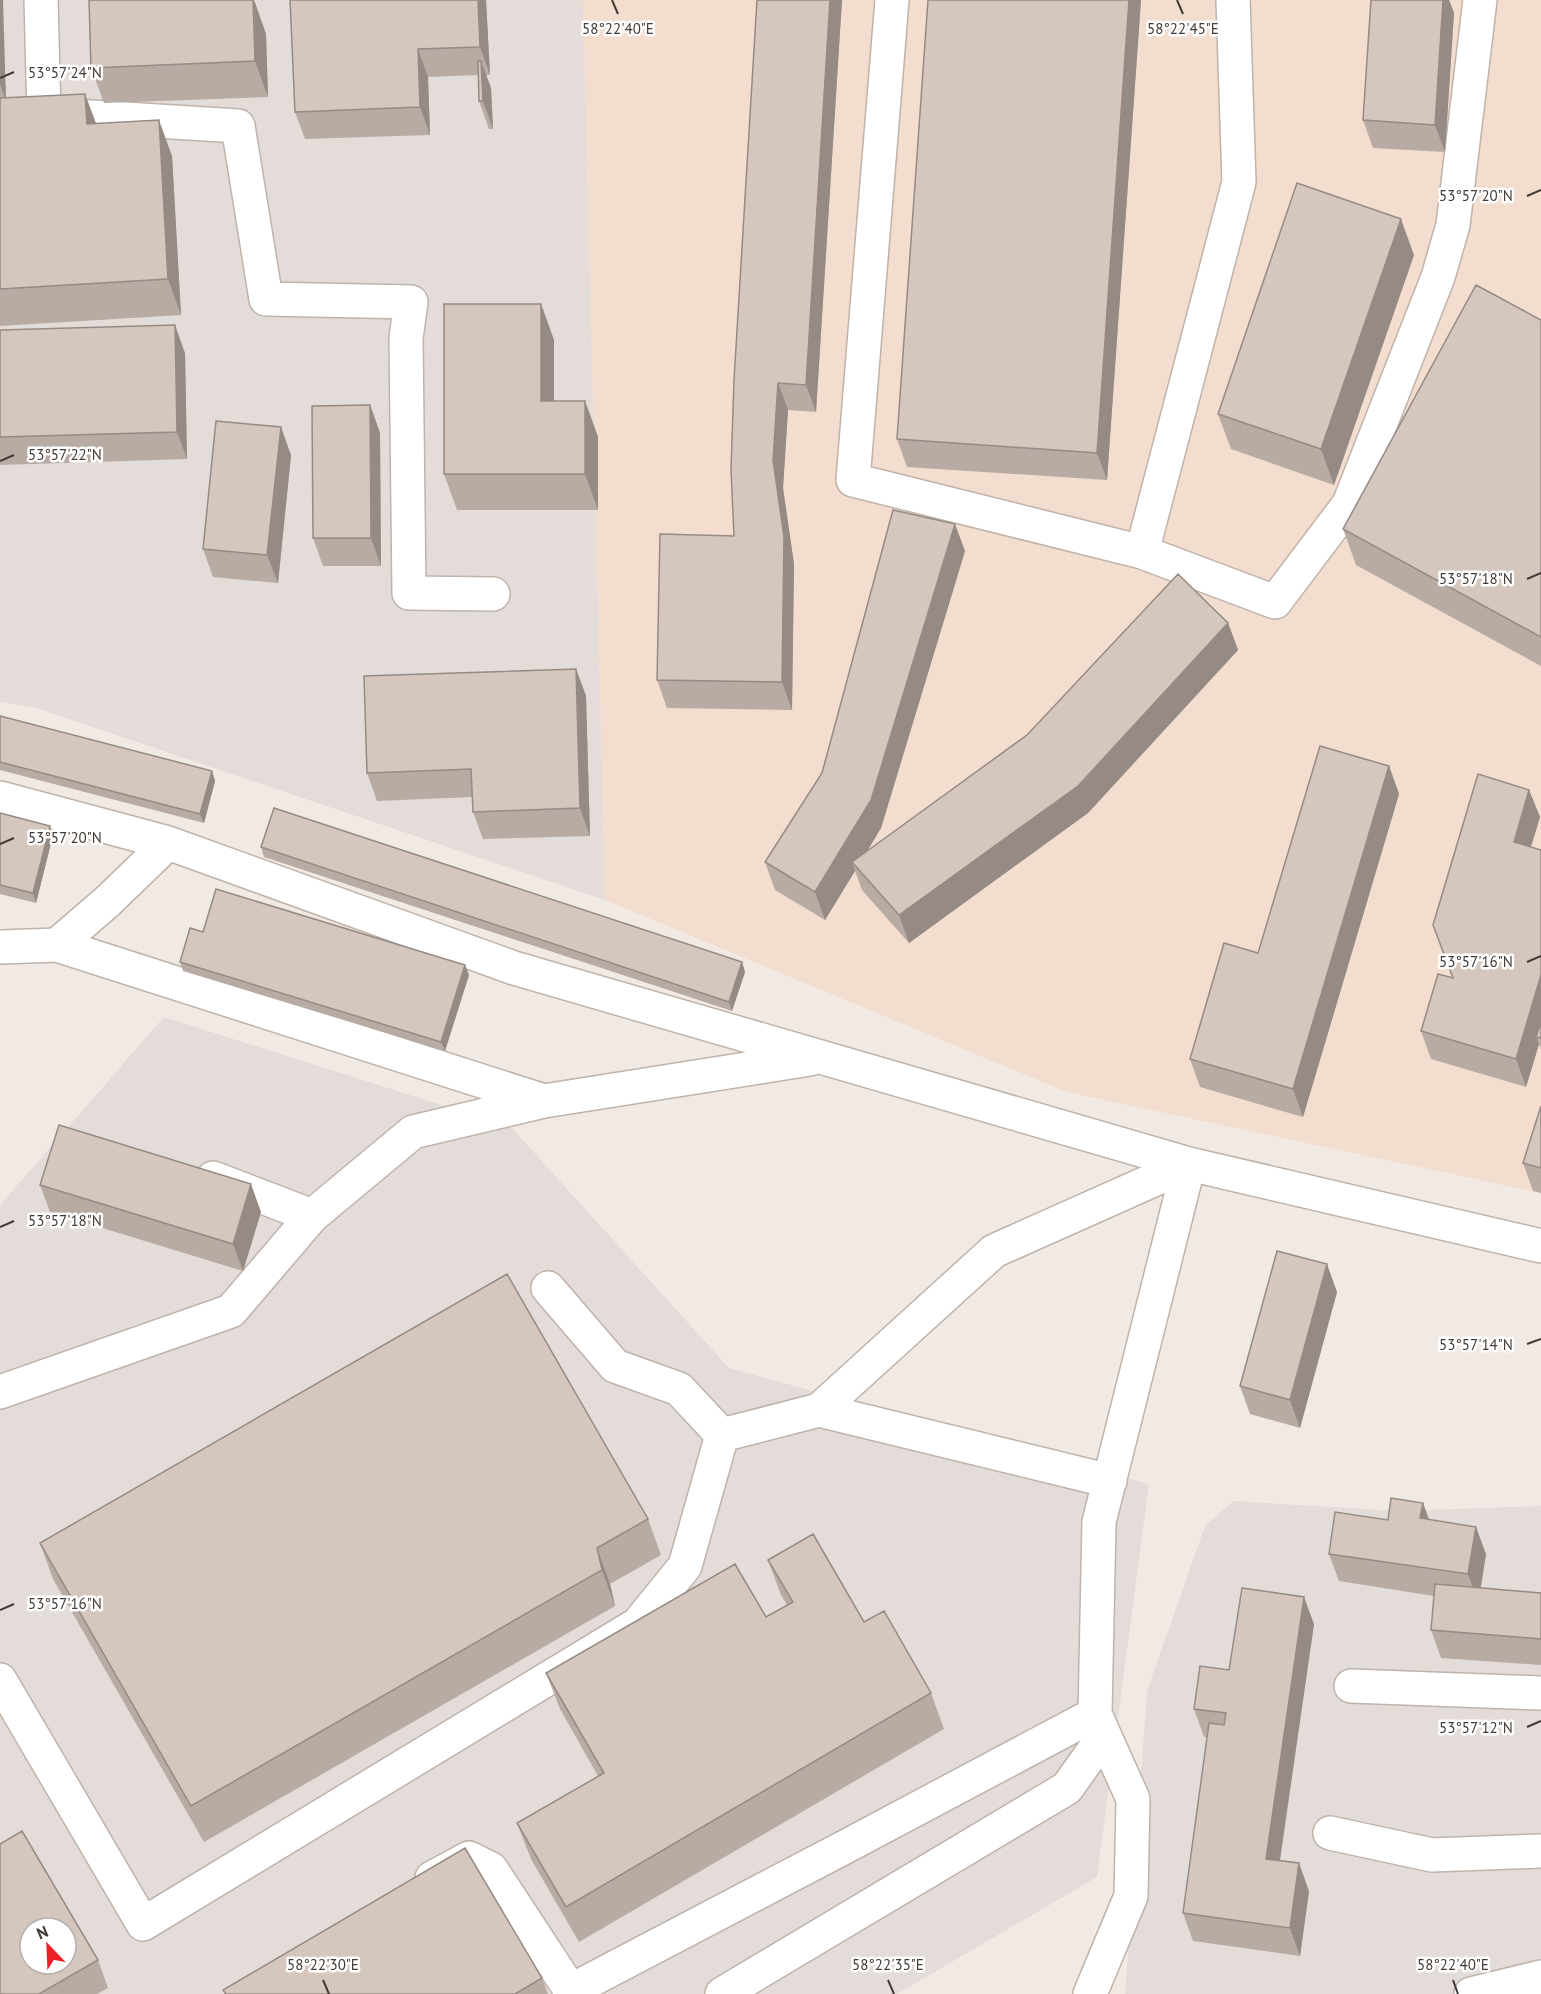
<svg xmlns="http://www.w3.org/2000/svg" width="1541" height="1994" viewBox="0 0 1541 1994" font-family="'PT Sans',sans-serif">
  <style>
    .commercial { fill: #f2ddcf }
    .industrial { fill: #e3dcd9; fill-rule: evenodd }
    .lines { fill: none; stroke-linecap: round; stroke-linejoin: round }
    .minor-casing { stroke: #bfb3aa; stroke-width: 36 }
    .minor { stroke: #fff; stroke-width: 33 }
    .wall { fill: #b7aba3 }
    .shaded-wall { fill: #958b84 }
    .building { fill: #d5c7bd; stroke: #958b84; stroke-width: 1.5; fill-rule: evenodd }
    .ticks { fill: none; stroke: #423a34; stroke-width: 2 }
    .ticks-label { font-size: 15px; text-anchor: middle; fill: #423a34; stroke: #fff; stroke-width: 5; stroke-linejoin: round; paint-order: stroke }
  </style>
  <rect width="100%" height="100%" fill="#f1eae4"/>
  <path class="commercial" d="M583 0H1541V1193L1067 1092 605 900Z"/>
  <path class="industrial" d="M0 0H583L605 900 36 708 0 702Z
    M164 1017 511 1127 729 1368 1149 1484 1097 1877 897 1994H0V1205ZM30 1928H66V1964H30Z
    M1233 1501 1399 1511 1541 1506V1994H1125L1147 1691 1205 1526Z"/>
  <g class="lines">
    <g class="minor-casing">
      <path id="minor" d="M41 0 44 114 238 126 266 299 411 302 406 338 409 593 493 594
        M892 0 853 480 1142 552
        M1233 0 1239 182 1142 552 1275 602 1349 504 1438 277 1453 225 1480 0
        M0 798 168 843
        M57 945 544 1101 810 1059
        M0 947 57 945 108 901 168 843 514 968 1189 1164 1541 1246
        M213 1178 312 1216
        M548 1288 615 1366 679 1389 722 1435
        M0 1392 231 1311 312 1216 413 1132 544 1101
        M1110 1481 819 1410 994 1251 1189 1164
        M0 1680 143 1924 638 1624 685 1566 722 1435 819 1410
        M1351 1686 1541 1693
        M1330 1833 1432 1855 1541 1851
        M432 1878 469 1858 491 1869 573 1994
        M572 1990 845 1847 1095 1714
        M722 1994 1067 1788 1104 1736
        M1090 1994 1131 1896 1133 1799 1095 1714 1099 1522 1189 1164
        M1471 1994 1541 1977"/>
    </g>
    <use href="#minor" class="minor"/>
  </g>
  <path class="wall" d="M0 0 6 98 85 94 96 124 172 156 181 315 0 326Z
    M254 0 266 34 268 97 104 103 91 68Z
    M486 0 490 75H486L491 88 493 129H489L479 101 478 75 428 77 430 135 305 139 295 112Z
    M757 0H842L816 412 788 410 783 488 794 564 792 710 667 708 657 680 734 536Z
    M1141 0 1107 480 907 467 897 439Z
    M1371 0H1449L1454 13 1445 152 1373 148 1363 120Z
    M1414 255 1334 485 1231 449 1218 414Z
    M541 304 554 340V401H585L598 437V510H457L444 474Z
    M1541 320V666L1356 565 1343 529Z
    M0 330 185 353 187 459 0 465Z
    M370 405 380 433 381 566H323L313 538Z
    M291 455 278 583 213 577 203 549Z
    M965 551 881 828 867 851 1228 623 1238 650 1088 813 909 943 862 890 855 871 825 920 775 890 765 862Z
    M576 669 586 696 590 836 483 839 473 812 472 797 377 801 367 773Z
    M0 716 212 771 215 781 204 823 0 770Z
    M1389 766 1399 794 1303 1117 1200 1087 1190 1059 1258 953Z
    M1529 790 1540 817 1531 847 1541 850V1049L1539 1044 1526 1087 1431 1059 1421 1031 1453 978Z
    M0 813 53 835 36 903 0 894Z
    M261 847 742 962 745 972 732 1011 264 857Z
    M203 932 465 965 469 975 445 1051 183 971 180 962Z
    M1541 1106V1193L1533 1191 1523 1163Z
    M40 1185 261 1212 243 1271 50 1212Z
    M1337 1292 1300 1428 1250 1414 1240 1386Z
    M1423 1503 1429 1520 1486 1554 1481 1588 1541 1593V1665L1441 1658 1431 1630 1434 1596 1339 1581 1329 1554 1388 1520Z
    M648 1519 661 1555 610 1584 615 1606 204 1842 53 1579 40 1543Z
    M768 1560 864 1622 931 1693 944 1729 579 1942 531 1859 517 1823 598 1776 560 1709 546 1673 766 1617 787 1605 781 1595Z
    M1314 1624 1280 1861 1309 1891 1300 1956 1193 1941 1183 1913 1207 1737H1204L1194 1709 1229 1670Z
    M98 1960 108 1988 97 1994H0Z
    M542 1978 548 1994H225L223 1990Z"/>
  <path class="shaded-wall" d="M0 0H3L6 101 0 84Z
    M254 0 266 34 268 97 255 61Z
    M478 0H486L490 75 480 47Z
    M830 0H842L816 412 806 385Z
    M1129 0H1141L1107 480 1097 453Z
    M1443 0H1449L1454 13 1445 152 1435 125Z
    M418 49 428 77 430 135 420 107Z
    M481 61 491 88 493 129 483 101Z
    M85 94 98 129 87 124Z
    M159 120 172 156 181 315 168 279Z
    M1401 219 1414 255 1334 485 1321 449Z
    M541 304 554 340V437L541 401Z
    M175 325 185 353 187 459 177 432Z
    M778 383 788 410 783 488 794 564 792 710 782 682 773 460Z
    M585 401 598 437V510L585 474Z
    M370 405 380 433 381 566 371 538Z
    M281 427 291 455 278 583 267 555Z
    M955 524 965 551 881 828 857 868 852 862 855 871 825 920 815 892Z
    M1228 623 1238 650 1088 813 909 943 899 915Z
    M576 669 586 696 590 836 580 808Z
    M1389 766 1399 794 1303 1117 1293 1089Z
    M212 771 215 781 204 823 200 814Z
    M1529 790 1540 817 1524 869 1514 842Z
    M50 826 53 835 36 903 33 893Z
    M742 962 745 972 732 1011 729 1002Z
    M465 965 469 975 445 1051 441 1042Z
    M1541 975V1037H1536L1539 1044 1526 1087 1516 1059Z
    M251 1184 261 1212 243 1271 233 1244Z
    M1327 1264 1337 1292 1300 1428 1290 1400Z
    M1423 1503 1433 1531 1420 1518Z
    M1476 1527 1486 1554 1478 1602 1468 1574Z
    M597 1548 610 1584 615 1606 602 1570Z
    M1304 1597 1314 1624 1276 1886 1266 1859Z
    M1299 1863 1309 1891 1300 1956 1290 1928Z"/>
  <path class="building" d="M89 0H253L255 61 91 68Z
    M290 0H478L480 47 418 49 420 107 295 112Z
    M757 0H830L806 385 778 383 773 460 784 537 782 682 657 680 660 534 734 536 731 470 734 380Z
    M928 0H1129L1097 453 897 439Z
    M1371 0H1443L1435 125 1363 120Z
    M478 61H481L483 101H479Z
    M85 94 87 124 159 120 168 279 0 289V98Z
    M1297 183 1401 219 1321 449 1218 414Z
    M1476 285 1541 320V637L1343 529Z
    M444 304H541V401H585V474H444Z
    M175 325 177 432 0 437V330Z
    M370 405 371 538H313L312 406Z
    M216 421 281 427 267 555 203 549Z
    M893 510 955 524 871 800 815 892 765 862 822 773Z
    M1178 574 1228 623 1078 786 899 915 852 862 1027 735Z
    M576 669 580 808 473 812 471 769 367 773 364 676Z
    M0 716 212 771 200 814 0 762Z
    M1320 746 1389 766 1293 1089 1190 1059 1224 943 1258 953Z
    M1478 774 1529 790 1514 842 1541 850V975L1516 1059 1421 1031 1438 974 1453 978 1433 925Z
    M274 808 742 962 729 1002 261 847Z
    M0 813 50 826 33 893 0 885Z
    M216 889 465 965 441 1042 180 962 190 928 203 932Z
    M1541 1022V1038L1536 1037Z
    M1541 1106V1168L1523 1163Z
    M59 1125 251 1184 233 1244 40 1185Z
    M1277 1251 1327 1264 1290 1400 1240 1386Z
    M507 1274 648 1519 597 1548 602 1570 191 1806 40 1543Z
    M1391 1498 1423 1503 1420 1518 1476 1527 1468 1574 1329 1554 1335 1512 1388 1520Z
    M813 1534 864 1622 884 1611 931 1693 566 1907 517 1823 604 1773 546 1673 735 1564 766 1617 793 1602 768 1560Z
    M1435 1584 1541 1593V1639L1431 1630Z
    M1242 1588 1304 1597 1266 1859 1299 1863 1290 1928 1183 1913 1209 1723 1224 1725 1226 1713 1194 1709 1200 1666 1229 1670Z
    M22 1831 98 1960 39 1994H0V1844ZM30 1928H66V1964H30Z
    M465 1848 542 1978 515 1994H226L223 1990Z"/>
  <path class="ticks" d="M612 0 618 14M1177 0 1183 14M0 78 14 72M1527 196 1541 190M0 461 14 455M1527 579 1541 573M0 844 14 838M1527 962 1541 956M0 1227 14 1221M1527 1344 1541 1339M0 1610 14 1604M1527 1727 1541 1721M323 1980 329 1994M888 1980 894 1994M1453 1980 1458 1994"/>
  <g class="ticks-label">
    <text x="618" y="34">58°22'40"E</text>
    <text x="1183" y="34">58°22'45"E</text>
    <text x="65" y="78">53°57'24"N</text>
    <text x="1476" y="201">53°57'20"N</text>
    <text x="65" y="460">53°57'22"N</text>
    <text x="1476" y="584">53°57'18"N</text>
    <text x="65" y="843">53°57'20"N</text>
    <text x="1476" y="967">53°57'16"N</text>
    <text x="65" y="1226">53°57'18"N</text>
    <text x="1476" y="1350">53°57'14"N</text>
    <text x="65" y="1609">53°57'16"N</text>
    <text x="1476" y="1733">53°57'12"N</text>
    <text x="323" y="1970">58°22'30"E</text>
    <text x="888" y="1970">58°22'35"E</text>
    <text x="1453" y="1970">58°22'40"E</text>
  </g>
  <g transform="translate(48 1946) rotate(337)"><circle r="28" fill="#ffffff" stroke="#b3b0ae" stroke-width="1.5"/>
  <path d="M0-4.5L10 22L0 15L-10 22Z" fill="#ee1e28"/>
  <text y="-9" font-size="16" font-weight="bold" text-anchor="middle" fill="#423a34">N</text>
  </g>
</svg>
